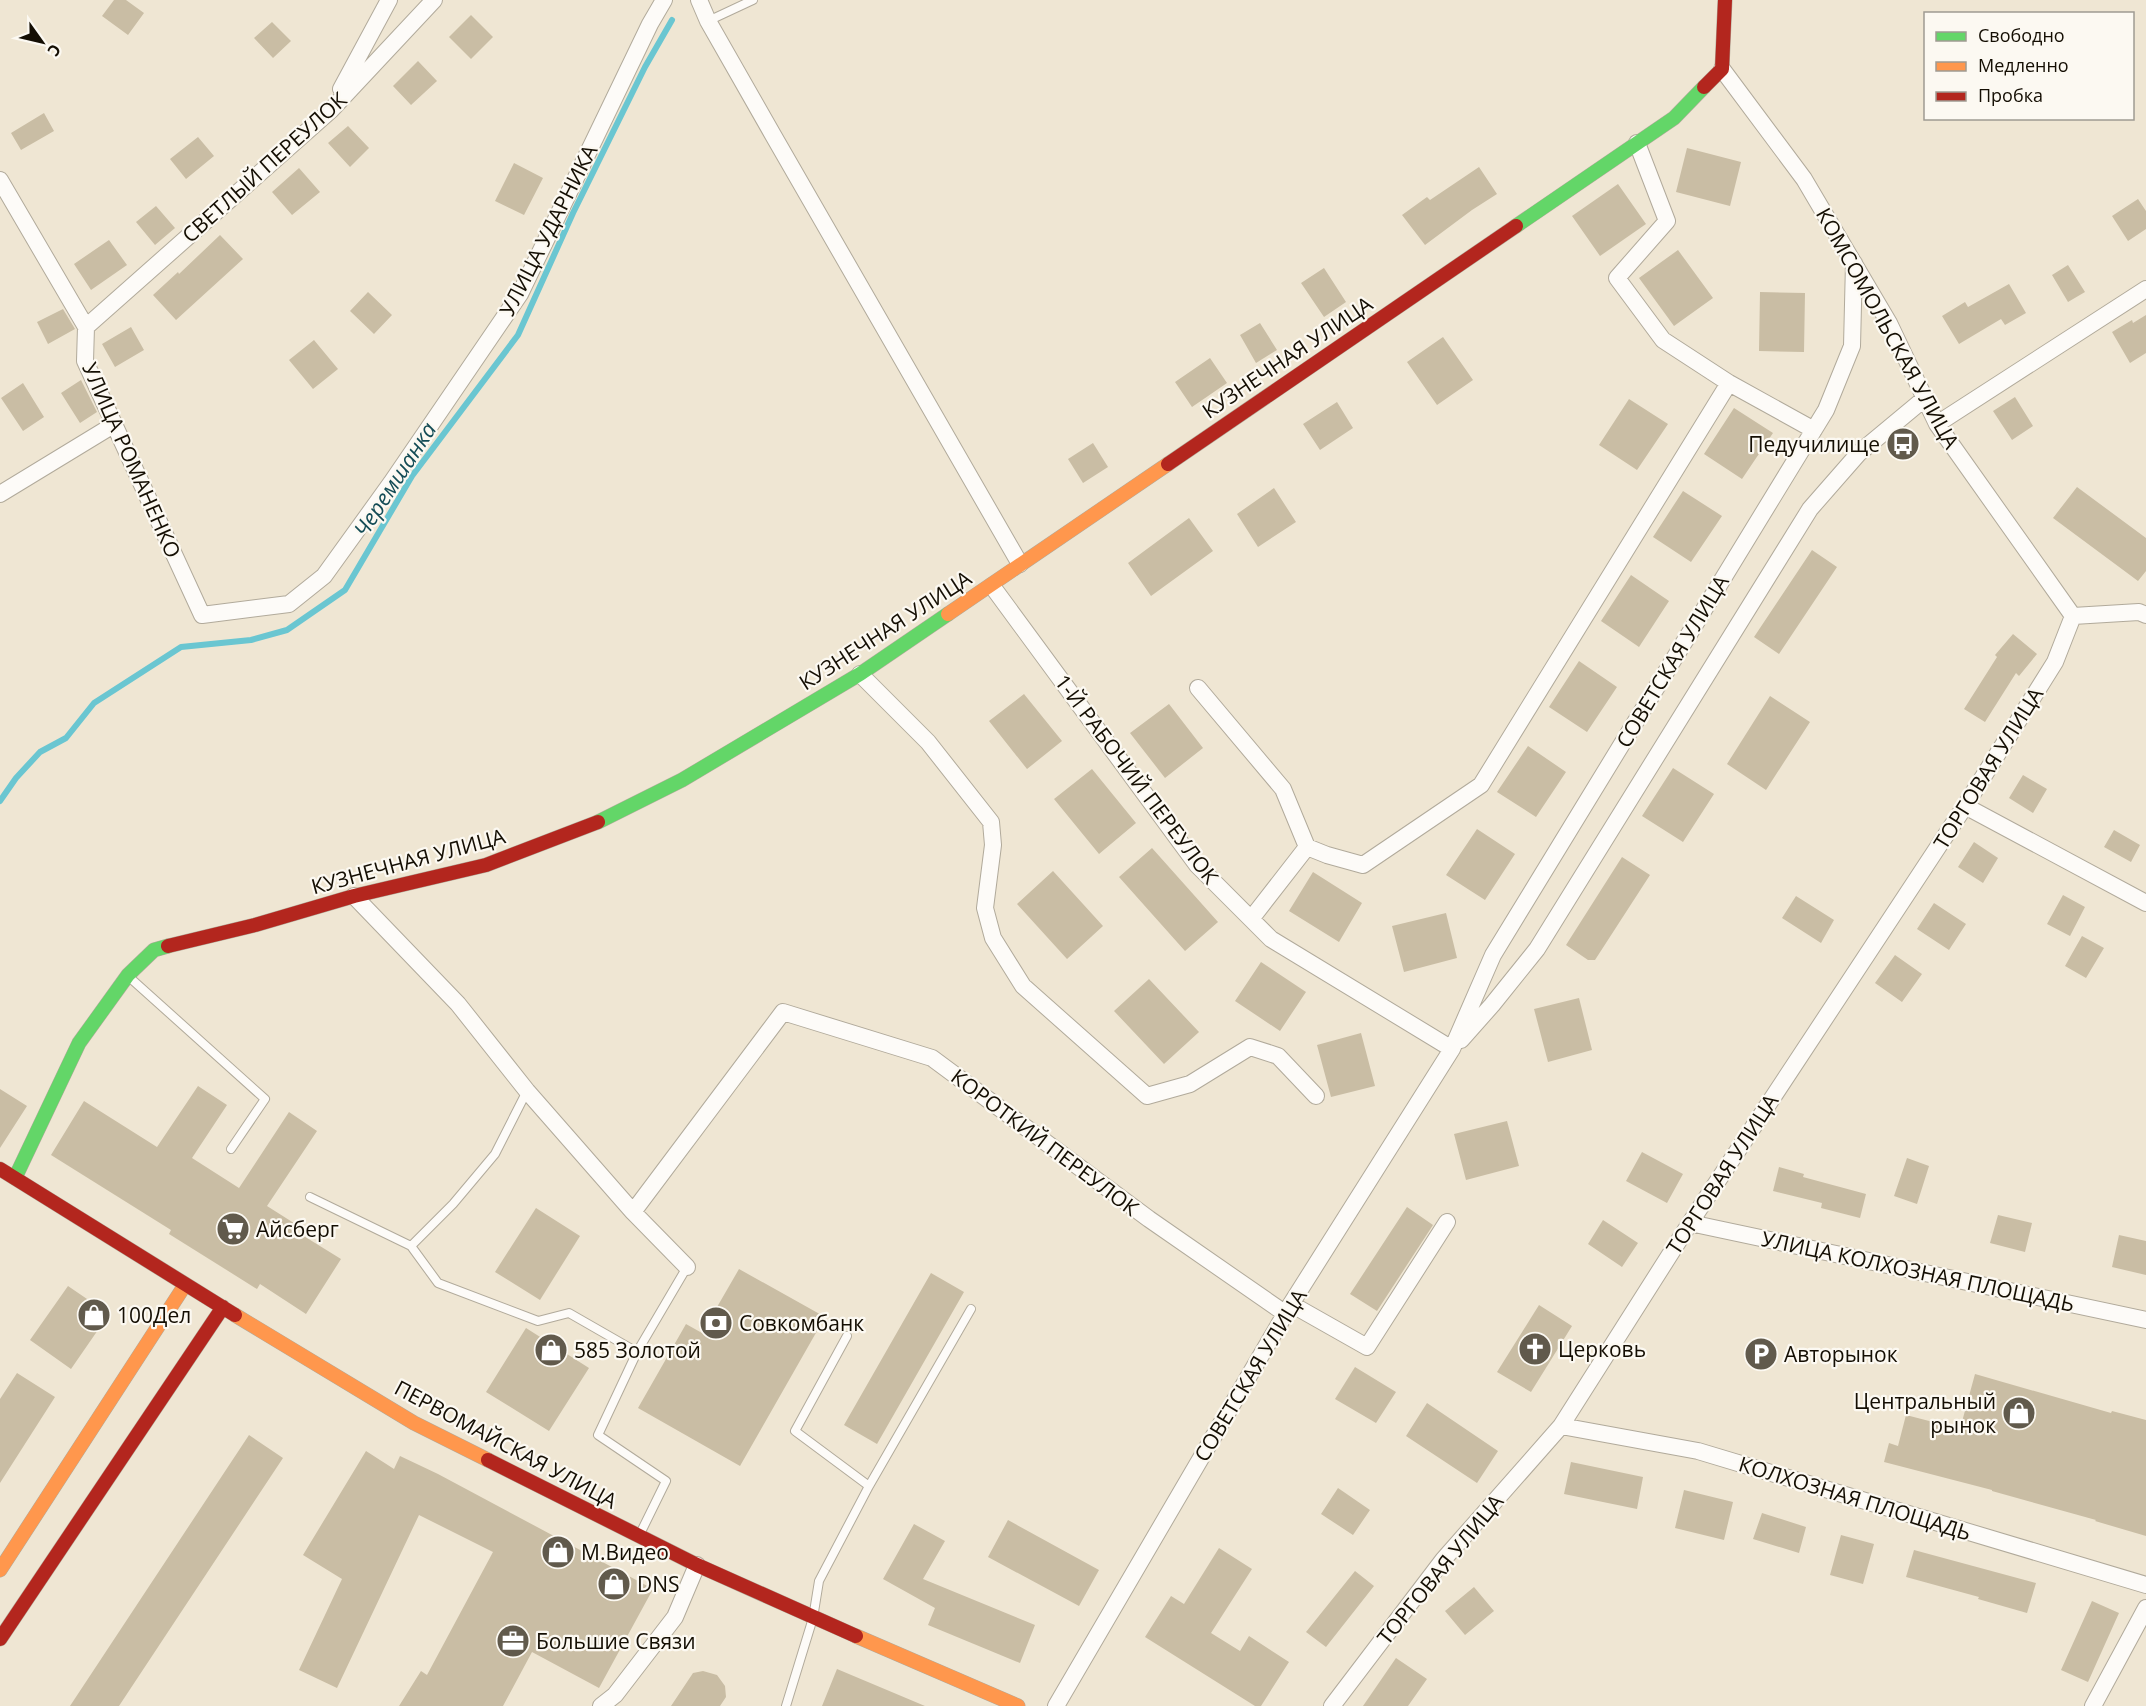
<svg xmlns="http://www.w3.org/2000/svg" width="2146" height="1706" viewBox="0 0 2146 1706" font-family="'Open Sans',sans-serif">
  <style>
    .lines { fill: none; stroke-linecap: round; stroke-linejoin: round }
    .stream { stroke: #6ac6d1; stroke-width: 6 }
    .building { fill: #c9bda4 }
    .lane-casing { stroke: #b1aa9b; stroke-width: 10 }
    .street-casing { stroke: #b1aa9b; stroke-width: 18 }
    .fast-casing { stroke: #b1aa9b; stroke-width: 15 }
    .slow-casing { stroke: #b1aa9b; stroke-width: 15 }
    .jam-casing { stroke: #b1aa9b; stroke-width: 15 }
    .lane { stroke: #fdfbf8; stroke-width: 8 }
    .street { stroke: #fdfbf8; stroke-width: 16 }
    .fast { stroke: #63d668; stroke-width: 14 }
    .slow { stroke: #ff974d; stroke-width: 14 }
    .jam { stroke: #b3261e; stroke-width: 14 }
    .labels { text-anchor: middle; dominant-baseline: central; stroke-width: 4.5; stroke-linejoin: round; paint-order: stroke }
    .street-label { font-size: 21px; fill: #140e03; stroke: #fcf9f2 }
    .poi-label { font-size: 21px; fill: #140e03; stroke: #fcf9f2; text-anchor: start }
    .water-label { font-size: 22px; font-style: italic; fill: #144c56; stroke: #fcf9f2 }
  </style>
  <rect width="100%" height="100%" fill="#efe6d3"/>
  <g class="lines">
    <path class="stream" d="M0 801 16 778 40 752 66 738 94 703 181 647 251 640 287 630 345 590 412 476 518 335 573 213 645 67 672 20"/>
  </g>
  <path class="building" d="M114 0H126L144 13 128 35 102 16Z
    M471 15 493 37 471 59 449 37Z
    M272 22 291 41 273 58 254 38Z
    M418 61 437 81 411 105 393 86Z
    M44 113 54 131 21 150 11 133Z
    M348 126 369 148 350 167 328 143Z
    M198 137 214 156 186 179 170 159Z
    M1687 148 1741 162 1730 206 1676 192Z
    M514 163 543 178 524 215 495 201Z
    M1479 167 1497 194 1472 210 1425 245 1402 215 1427 197 1430 200Z
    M299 168 320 192 292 215 272 192Z
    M1618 184 1646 224 1600 256 1572 216Z
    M2138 199 2146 211V229L2128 241 2112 216Z
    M156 206 175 228 155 245 136 222Z
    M220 235 243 259 176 320 153 295 178 272 179 274Z
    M109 240 127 265 91 290 74 264Z
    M1678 250 1713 298 1674 326 1639 278Z
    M2068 265 2085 292 2068 302 2052 275Z
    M1324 268 1346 302 1324 317 1301 283Z
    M2009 284 2026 313 2005 325 2001 319 1959 344 1942 316 1965 302 1968 307Z
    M368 292 392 315 374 334 350 311Z
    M1760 292 1805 293 1804 352 1759 351Z
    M63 309 75 329 48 344 37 322Z
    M2146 315V353L2130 363 2112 332 2132 320 2133 323Z
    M1260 323 1277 350 1256 363 1240 335Z
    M131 327 144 350 115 367 102 344Z
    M1443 337 1473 380 1437 405 1407 362Z
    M314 340 338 369 313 389 289 360Z
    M1210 358 1227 383 1192 407 1175 382Z
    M81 380 97 412 80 423 61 393Z
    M23 383 44 417 23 431 1 398Z
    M2015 397 2033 426 2012 440 1993 411Z
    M1629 399 1668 424 1637 470 1599 445Z
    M1337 402 1353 428 1320 450 1303 424Z
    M1734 408 1773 433 1742 479 1704 454Z
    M1093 443 1108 467 1083 483 1068 459Z
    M2077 487 2146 538V571L2138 581 2053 518Z
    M1274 488 1296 522 1258 547 1237 514Z
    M1683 491 1722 516 1691 562 1653 537Z
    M1189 518 1213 551 1151 596 1128 563Z
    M1812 550 1837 567 1779 654 1754 637Z
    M1631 575 1669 601 1639 647 1601 621Z
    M2013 634 2037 654 2019 676 2016 673 1985 722 1964 709 1997 657 1995 655Z
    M1579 661 1617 687 1587 732 1549 707Z
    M1024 694 1062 741 1027 769 989 721Z
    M1770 696 1810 722 1766 790 1727 764Z
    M1169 704 1203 748 1165 778 1130 733Z
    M1528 746 1566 772 1536 817 1497 792Z
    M1673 768 1714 794 1683 842 1642 816Z
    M1092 769 1136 823 1099 854 1054 799Z
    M2023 775 2047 789 2033 813 2009 798Z
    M1477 829 1515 854 1485 900 1446 875Z
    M2114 830 2140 845 2131 862 2104 847Z
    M1974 842 1998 858 1983 883 1958 867Z
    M1152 848 1218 922 1185 951 1119 877Z
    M1622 857 1650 875 1595 960H1588L1566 945Z
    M1053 871 1103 926 1067 959 1017 904Z
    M1313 872 1362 903 1339 942 1289 911Z
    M2063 895 2085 907 2070 936 2047 924Z
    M1796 896 1834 920 1821 943 1782 918Z
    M1934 903 1966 924 1949 950 1917 929Z
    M1446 913 1457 958 1404 972 1392 926Z
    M2082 936 2104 948 2086 978 2065 966Z
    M1895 955 1922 974 1902 1002 1875 983Z
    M1261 962 1306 992 1280 1031 1235 1001Z
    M1149 979 1199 1032 1164 1064 1114 1011Z
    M1579 998 1592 1050 1548 1062 1534 1009Z
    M1361 1033 1375 1086 1331 1097 1317 1045Z
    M198 1086 227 1105 192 1158 239 1188 289 1112 317 1131 267 1206 297 1225 294 1230 341 1259 306 1314 260 1284 257 1289 169 1234 171 1230 51 1155 84 1101 157 1147Z
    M0 1089 27 1106 0 1148Z
    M1507 1121 1519 1166 1466 1180 1454 1134Z
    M1642 1152 1683 1174 1667 1203 1626 1181Z
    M1907 1158 1929 1166 1917 1204 1894 1196Z
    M1779 1167 1804 1174 1803 1177 1866 1194 1860 1218 1821 1208 1822 1203 1773 1191Z
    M1407 1207 1433 1225 1377 1311 1350 1294Z
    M536 1208 580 1236 540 1300 495 1272Z
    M1998 1215 2032 1223 2025 1252 1990 1243Z
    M1603 1220 1638 1243 1622 1267 1588 1244Z
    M2119 1235 2146 1241V1275L2112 1267Z
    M739 1269 825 1317 740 1466 638 1408 686 1324 702 1333Z
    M931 1273 964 1292 877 1444 844 1425Z
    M68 1286 109 1314 71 1369 30 1340Z
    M1539 1305 1572 1326 1531 1392 1497 1372Z
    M526 1328 589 1368 549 1431 486 1392Z
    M1355 1367 1396 1392 1376 1423 1335 1399Z
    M17 1373 55 1397 0 1483V1399Z
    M1975 1374 2111 1413 2112 1411 2146 1420V1536L2095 1521 2096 1520 1992 1491V1490L1884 1462 1889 1443 1898 1446 1906 1415 1960 1429Z
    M1427 1403 1498 1451 1477 1483 1406 1436Z
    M249 1435 283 1458 119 1706H70Z
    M366 1451 394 1469 400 1456 438 1474 653 1589 599 1688 532 1652 503 1706H399L421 1671 427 1675 493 1552 419 1515 337 1688 299 1670 342 1579 303 1555Z
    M1571 1462 1643 1477 1637 1509 1564 1494Z
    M1338 1488 1370 1510 1353 1535 1321 1514Z
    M1684 1490 1733 1502 1724 1540 1675 1528Z
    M1762 1513 1806 1527 1799 1553 1753 1539Z
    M1008 1520 1099 1570 1079 1606 988 1557Z
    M914 1524 945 1541 923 1579 1035 1625 1020 1663 928 1625 935 1608 883 1579Z
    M1841 1535 1874 1544 1863 1584 1830 1575Z
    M1219 1548 1252 1569 1211 1633 1240 1651 1249 1636 1289 1662 1261 1706H1255L1145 1637 1171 1596 1184 1604Z
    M1914 1550 2036 1583 2027 1613 1978 1599 1979 1597 1906 1577Z
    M1355 1571 1374 1586 1326 1647 1306 1632Z
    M1474 1587 1494 1611 1465 1635 1445 1611Z
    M2092 1601 2119 1613 2088 1682 2061 1670Z
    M1396 1658 1427 1679 1408 1706H1363Z
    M837 1669 925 1706H822Z
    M703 1671 717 1675 725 1686 726 1697 720 1706H671L693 1673Z"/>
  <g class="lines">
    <g class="lane-casing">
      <path id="lane" d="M708 21 753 0
        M128 976 265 1099 231 1149
        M310 1197 411 1246 438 1283 538 1321 569 1313 637 1352
        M411 1246 453 1204 495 1154 527 1091
        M847 1336 795 1431 869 1486
        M639 1536 666 1481 598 1435 637 1352 687 1267
        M786 1706 813 1618 819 1581 869 1486 971 1309"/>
    </g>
    <g class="street-casing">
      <path id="street" d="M699 0 708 21 773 135 1020 564
        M1722 69 1804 179 1889 323 1937 424 2073 616 2139 612 2146 615
        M341 89 389 0
        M1637 143 1667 221 1617 278 1663 340 1729 383 1814 430
        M0 180 86 327 85 361 202 615 289 604 324 576 391 483 520 294 650 24 664 0
        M86 327 331 110 434 0
        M1937 424 2146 289
        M0 494 115 424
        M992 586 1197 865 1271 939 1452 1049
        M860 674 928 742 991 822 993 845 985 908 993 938 1023 986 1147 1096 1190 1084 1250 1047 1278 1056 1316 1096
        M1198 688 1283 789 1307 847
        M1965 806 2146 903
        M354 896 458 1004 527 1091 633 1212 687 1267
        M1251 919 1307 847 1327 855 1363 865 1481 785 1729 383
        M1461 1040 1492 1005 1537 949 1810 509 1859 453 1924 399
        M633 1212 783 1012 932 1058 1149 1219 1286 1314
        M1690 1223 2146 1320
        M1291 1304 1367 1347 1447 1222
        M1561 1426 1698 1451 2146 1585
        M601 1706 615 1695 675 1617 697 1565
        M1056 1706 1291 1304 1452 1049 1493 955 1826 410 1852 346 1854 263
        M1332 1706 1443 1560 1561 1426 1690 1223 1965 806 2055 662 2073 616
        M2093 1706 2146 1608"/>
    </g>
    <g class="fast-casing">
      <path id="fast" d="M1516 226 1674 118 1704 87
        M598 822 682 780 860 674 948 614
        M15 1178 79 1043 128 975 154 950 168 946"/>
    </g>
    <g class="slow-casing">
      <path id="slow" d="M948 614 1168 464
        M235 1315 414 1423 488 1460
        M0 1570 185 1285
        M856 1636 1018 1706"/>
    </g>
    <g class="jam-casing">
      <path id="jam" d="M1704 87 1722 69 1725 0
        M1168 464 1516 226
        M168 946 255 925 354 896 486 865 598 822
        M0 1169 235 1315
        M488 1460 697 1565 856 1636
        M0 1639 223 1307"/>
    </g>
    <use href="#lane" class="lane"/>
    <use href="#street" class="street"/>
    <use href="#fast" class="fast"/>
    <use href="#slow" class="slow"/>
    <use href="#jam" class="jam"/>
  </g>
  <defs>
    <g id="bus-disc" transform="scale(1.725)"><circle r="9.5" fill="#615a4c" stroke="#fcf9f2"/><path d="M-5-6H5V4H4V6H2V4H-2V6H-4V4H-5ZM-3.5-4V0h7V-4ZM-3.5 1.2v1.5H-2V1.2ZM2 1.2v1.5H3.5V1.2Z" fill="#fff"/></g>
    <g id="supermarket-disc" transform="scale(1.725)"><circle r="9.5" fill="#615a4c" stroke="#fcf9f2"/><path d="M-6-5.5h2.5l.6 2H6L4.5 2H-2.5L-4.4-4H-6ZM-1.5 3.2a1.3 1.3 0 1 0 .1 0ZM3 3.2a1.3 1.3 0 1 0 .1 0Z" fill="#fff"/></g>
    <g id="shop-disc" transform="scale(1.725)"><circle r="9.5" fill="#615a4c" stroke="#fcf9f2"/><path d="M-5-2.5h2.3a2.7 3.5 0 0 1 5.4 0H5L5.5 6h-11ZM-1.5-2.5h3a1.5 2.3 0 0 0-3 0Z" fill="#fff"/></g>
    <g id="bank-disc" transform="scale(1.725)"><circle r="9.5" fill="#615a4c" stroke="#fcf9f2"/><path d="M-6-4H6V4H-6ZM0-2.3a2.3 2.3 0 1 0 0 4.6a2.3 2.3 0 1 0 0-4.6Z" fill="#fff"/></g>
    <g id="church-disc" transform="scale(1.725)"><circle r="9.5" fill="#615a4c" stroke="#fcf9f2"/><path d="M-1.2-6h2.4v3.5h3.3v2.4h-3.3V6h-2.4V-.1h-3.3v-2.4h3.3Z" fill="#fff"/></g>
    <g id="parking-disc" transform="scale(1.725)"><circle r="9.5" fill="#615a4c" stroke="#fcf9f2"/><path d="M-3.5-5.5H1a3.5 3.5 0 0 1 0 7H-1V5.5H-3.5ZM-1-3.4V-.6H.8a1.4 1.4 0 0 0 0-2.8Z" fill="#fff"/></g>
    <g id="office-disc" transform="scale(1.725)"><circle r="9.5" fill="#615a4c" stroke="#fcf9f2"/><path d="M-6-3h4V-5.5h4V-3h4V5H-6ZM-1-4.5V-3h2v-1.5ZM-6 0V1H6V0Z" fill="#fff"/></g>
  </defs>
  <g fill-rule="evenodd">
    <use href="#bus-disc" x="1903" y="444"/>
    <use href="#supermarket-disc" x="233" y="1229"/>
    <use href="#shop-disc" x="94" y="1315"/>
    <use href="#bank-disc" x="716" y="1323"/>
    <use href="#church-disc" x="1535" y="1349"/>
    <use href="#shop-disc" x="551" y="1350"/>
    <use href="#parking-disc" x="1761" y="1354"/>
    <use href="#shop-disc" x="2019" y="1413"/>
    <use href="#shop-disc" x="558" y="1552"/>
    <use href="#shop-disc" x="614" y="1584"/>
    <use href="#office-disc" x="513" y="1641"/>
  </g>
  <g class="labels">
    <g class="street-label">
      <text transform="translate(264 167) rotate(-42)">СВЕТЛЫЙ ПЕРЕУЛОК</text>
      <text transform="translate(548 230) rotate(-63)">УЛИЦА УДАРНИКА</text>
      <text transform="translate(1888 328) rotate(61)">КОМСОМОЛЬСКАЯ УЛИЦА</text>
      <text transform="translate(1287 357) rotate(-34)">КУЗНЕЧНАЯ УЛИЦА</text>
      <text transform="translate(132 460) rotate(66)">УЛИЦА РОМАНЕНКО</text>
      <text transform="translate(885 630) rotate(-33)">КУЗНЕЧНАЯ УЛИЦА</text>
      <text transform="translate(1672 661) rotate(-59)">СОВЕТСКАЯ УЛИЦА</text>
      <text transform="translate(1988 768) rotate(-58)">ТОРГОВАЯ УЛИЦА</text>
      <text transform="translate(1137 779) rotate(53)">1-Й РАБОЧИЙ ПЕРЕУЛОК</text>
      <text transform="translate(408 861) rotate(-15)">КУЗНЕЧНАЯ УЛИЦА</text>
      <text transform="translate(1045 1142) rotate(37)">КОРОТКИЙ ПЕРЕУЛОК</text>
      <text transform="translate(1722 1174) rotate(-57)">ТОРГОВАЯ УЛИЦА</text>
      <text transform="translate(1918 1271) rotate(12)">УЛИЦА КОЛХОЗНАЯ ПЛОЩАДЬ</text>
      <text transform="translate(1250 1375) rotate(-59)">СОВЕТСКАЯ УЛИЦА</text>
      <text transform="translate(506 1444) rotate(28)">ПЕРВОМАЙСКАЯ УЛИЦА</text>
      <text transform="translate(1855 1498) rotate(17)">КОЛХОЗНАЯ ПЛОЩАДЬ</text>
      <text transform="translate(1440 1569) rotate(-51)">ТОРГОВАЯ УЛИЦА</text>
    </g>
    <g class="poi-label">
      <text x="1880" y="444" text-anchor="end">Педучилище</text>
      <text x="256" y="1229">Айсберг</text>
      <text x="117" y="1315">100Дел</text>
      <text x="739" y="1323">Совкомбанк</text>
      <text x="1558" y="1349">Церковь</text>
      <text x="574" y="1350">585 Золотой</text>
      <text x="1784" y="1354">Авторынок</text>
      <text x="1996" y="1401" text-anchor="end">Центральный<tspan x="1996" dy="24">рынок</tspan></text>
      <text x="581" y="1552">М.Видео</text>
      <text x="637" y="1584">DNS</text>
      <text x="536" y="1641">Большие Связи</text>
    </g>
    <g class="water-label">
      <text transform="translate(394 479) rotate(-57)">Черемшанка</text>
    </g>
  </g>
  <rect x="1924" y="12" width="210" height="108" fill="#fcf9f2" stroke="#9f9b92" stroke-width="1.5"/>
  <rect x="1936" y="32" width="30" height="9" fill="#63d668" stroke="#9f9b92" stroke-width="1.5"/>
  <text x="1978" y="42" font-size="18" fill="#140e03">Свободно</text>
  <rect x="1936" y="62" width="30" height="9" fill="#ff974d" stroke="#9f9b92" stroke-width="1.5"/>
  <text x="1978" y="72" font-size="18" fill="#140e03">Медленно</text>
  <rect x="1936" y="92" width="30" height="9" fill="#b3261e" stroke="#9f9b92" stroke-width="1.5"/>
  <text x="1978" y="102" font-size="18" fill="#140e03">Пробка</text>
  <g transform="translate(42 42) rotate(124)" stroke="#fcf9f2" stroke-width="4.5" paint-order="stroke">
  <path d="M0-4.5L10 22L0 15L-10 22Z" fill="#140e03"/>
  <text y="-9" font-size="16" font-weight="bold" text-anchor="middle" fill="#140e03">С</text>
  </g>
</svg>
